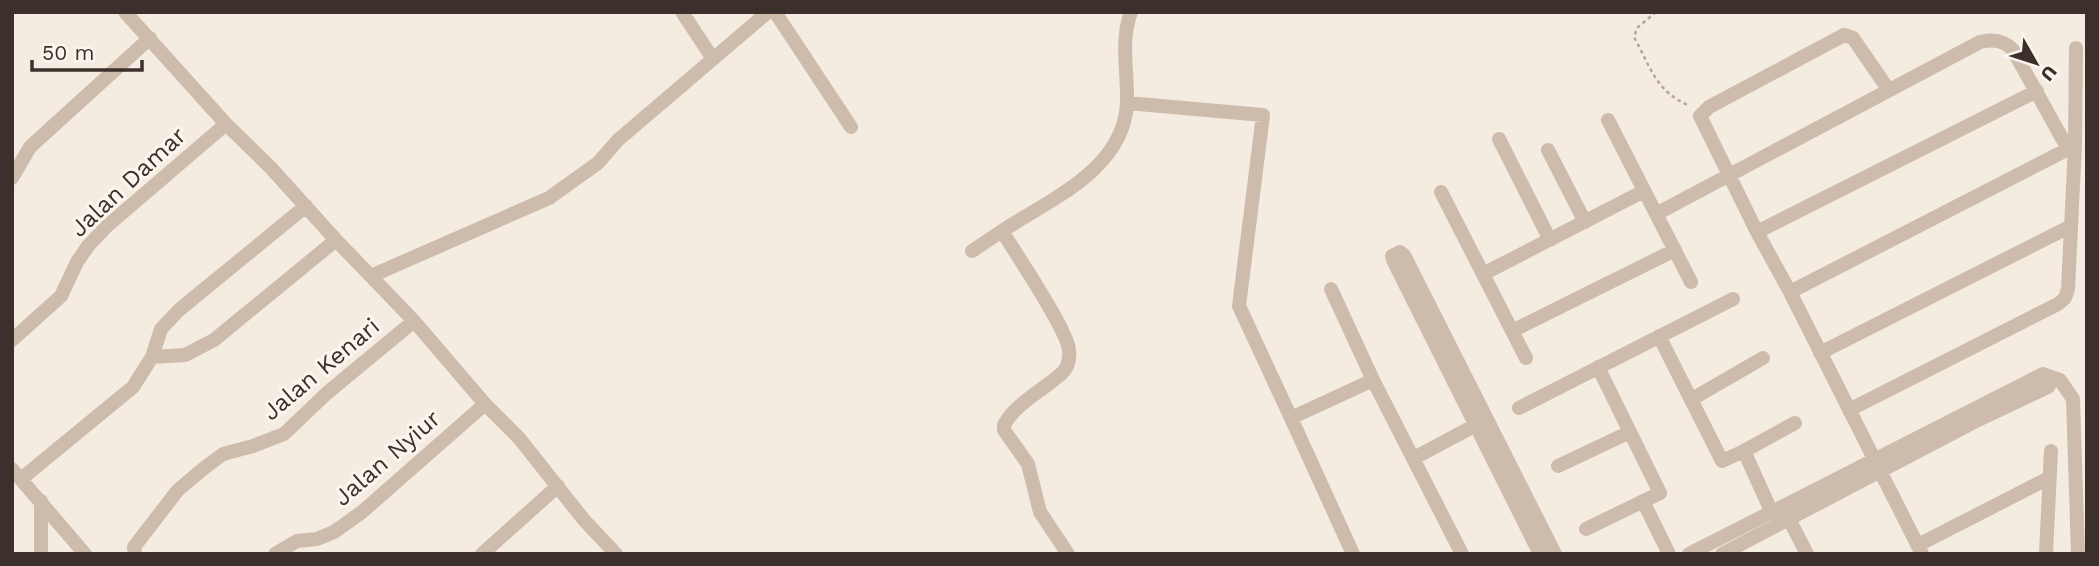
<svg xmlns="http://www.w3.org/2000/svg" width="2099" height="566" viewBox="0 0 2099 566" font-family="'Work Sans',sans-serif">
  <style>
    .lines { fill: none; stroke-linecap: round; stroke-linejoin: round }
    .path { stroke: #b9a596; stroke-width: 2.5; stroke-dasharray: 3.5 3.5; stroke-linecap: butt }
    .minor { stroke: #cdbbac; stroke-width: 14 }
    .labels { text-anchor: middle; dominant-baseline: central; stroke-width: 6; stroke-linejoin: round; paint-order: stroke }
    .street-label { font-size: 24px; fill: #3b302b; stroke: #fbf5ee }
  </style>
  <rect width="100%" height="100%" fill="#f4ebe1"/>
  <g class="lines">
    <path class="path" d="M1656 12 1637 28 1634 37C1651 68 1656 92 1690 106"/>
    <path class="minor" d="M125 12 226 124 271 168 336 240 414 321 485 404 519 438 584 520 616 554
      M682 12 713 59
      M775 12 851 127
      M1888 89 1853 38 1844 35 1709 107 1700 116 1757 232 1790 292 1922 554
      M1127 103 1263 115 1239 306 1291 418
      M1608 120 1691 282
      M1499 139 1550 240
      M1548 150 1585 222
      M12 178 30 147 150 38
      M1441 192 1526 358
      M1656 214 1980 42C1993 39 2004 40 2013 50L2068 149
      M1757 232 2037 91
      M972 251 1002 231
      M1483 274 1644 191
      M371 276 549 198 598 163 618 140 768 12
      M1331 289 1373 380 1462 554
      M1790 292 2074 146
      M1512 331 1675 250
      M1659 336 1722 461 1744 451 1772 513
      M12 340 61 296 77 262 88 246 107 226 226 124
      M1820 353 2071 226
      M152 357 185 355 214 340 336 240
      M1692 399 1763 358
      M1519 408 1733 299
      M1849 410 2058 304 2065 298 2068 289 2075 145 2076 48
      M1744 451 1795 423
      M1414 458 1476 425
      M1558 466 1630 432
      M12 469 85 554
      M21 479 133 387 152 357 161 329 179 310 306 206
      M1643 501 1669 554
      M1789 519 1807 554
      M1586 529 1660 493 1598 367
      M1918 545 2049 478
      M41 554V501
      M135 554 134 547 178 490 203 469 223 454 253 446 284 434 327 393 414 321
      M275 554 297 541 317 539 334 532 362 512 485 404
      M482 554 558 486
      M1068 554 1040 512 1028 464 1004 430V425C1015 404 1043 390 1061 374 1068 368 1070 359 1069 350 1067 329 1016 254 1002 231 1051 199 1124 169 1127 103 1128 72 1120 42 1131 12
      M1353 554 1291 418 1373 380
      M1540 554 1394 262 1392 256 1400 252 1404 255 1555 554
      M1689 554 2043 374 2060 380 2073 399 2078 554
      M1722 554 1974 422 2048 387 2052 379
      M2046 554 2051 451"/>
  </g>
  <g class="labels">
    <g class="street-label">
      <text transform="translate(128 182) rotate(-43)">Jalan Damar</text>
      <text transform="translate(321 369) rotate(-40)">Jalan Kenari</text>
      <text transform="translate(387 458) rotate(-41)">Jalan Nyiur</text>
    </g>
  </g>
  <rect width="2099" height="566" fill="none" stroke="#3b302b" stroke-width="28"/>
  <g transform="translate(2036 63) rotate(129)" stroke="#fbf5ee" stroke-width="5" paint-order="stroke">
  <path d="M0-5L12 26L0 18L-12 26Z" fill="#3b302b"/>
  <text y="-10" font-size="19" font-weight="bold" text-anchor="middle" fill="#3b302b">U</text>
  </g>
  <path d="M32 60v10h110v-10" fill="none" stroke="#3b302b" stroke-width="3.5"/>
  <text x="42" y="60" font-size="21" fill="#3b302b" stroke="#fbf5ee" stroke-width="5" paint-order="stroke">50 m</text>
</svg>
